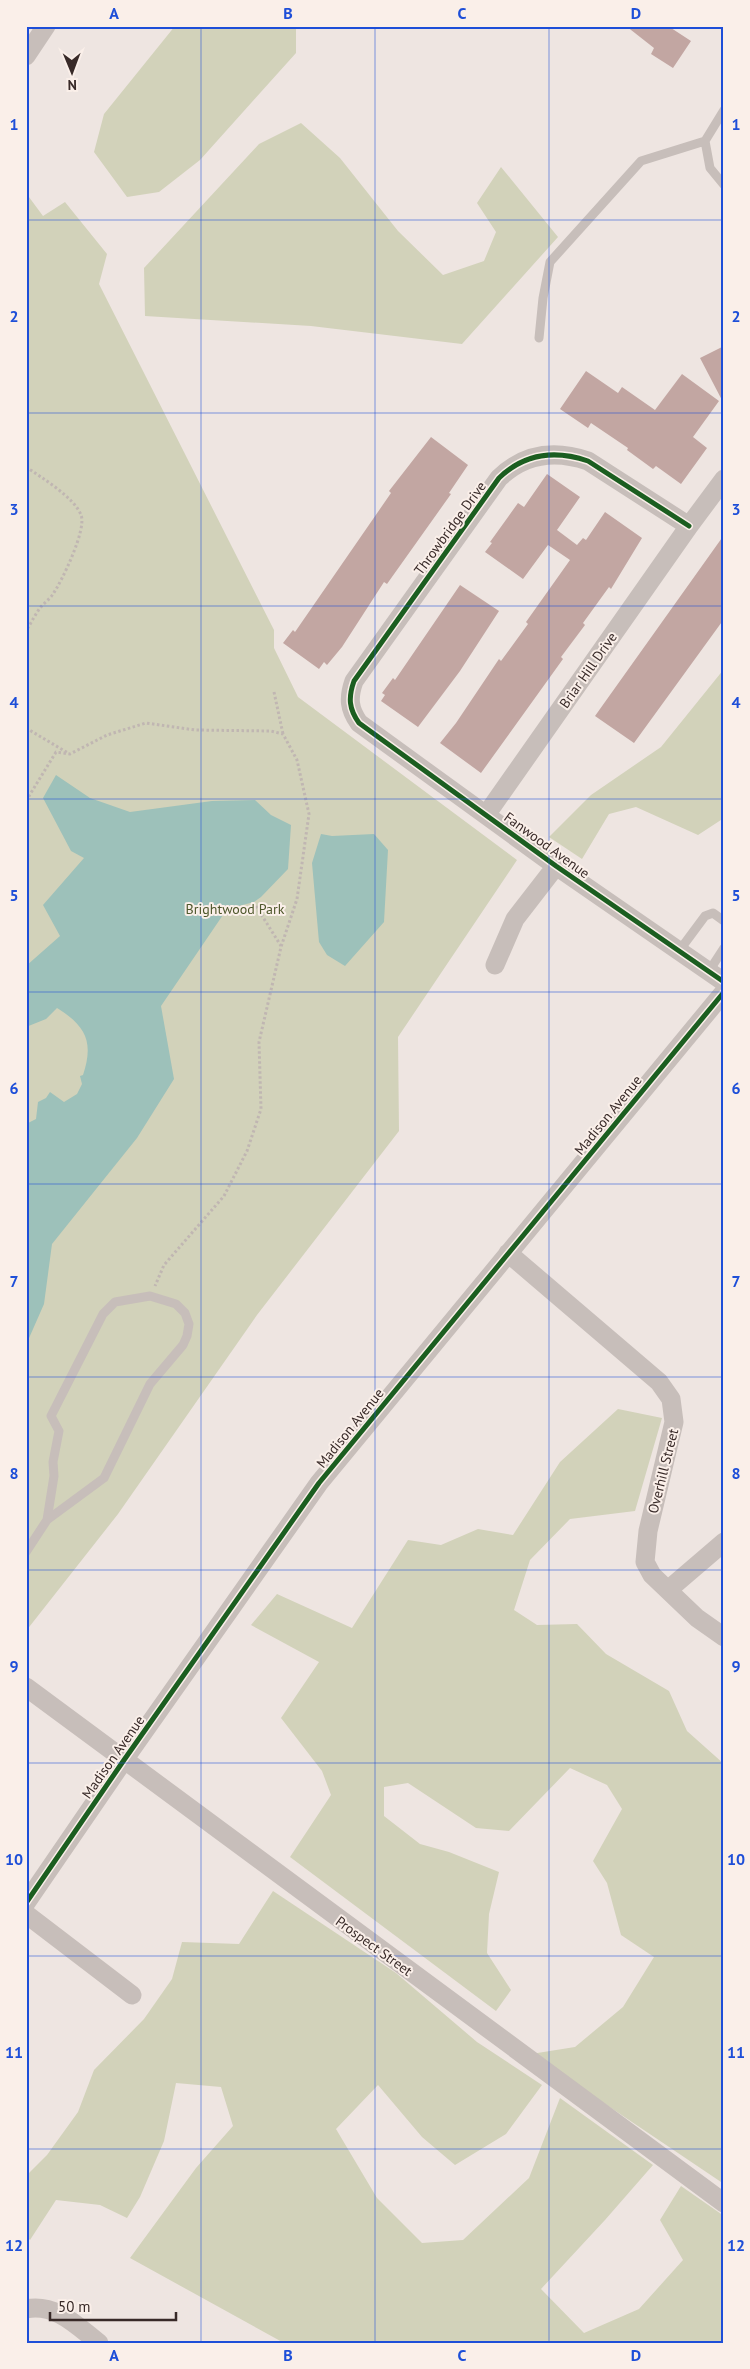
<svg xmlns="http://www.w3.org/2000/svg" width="750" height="2369" viewBox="0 0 750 2369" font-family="'PT Sans',sans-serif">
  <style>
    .green { fill: #d2d2ba }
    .water { fill: #9dc1ba }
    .building { fill: #c2a6a2 }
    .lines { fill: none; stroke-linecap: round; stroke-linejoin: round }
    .path { stroke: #c0b6b2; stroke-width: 3; stroke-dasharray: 2.5 2.5; stroke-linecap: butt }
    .service { stroke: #c7beba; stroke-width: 9 }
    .minor { stroke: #c7beba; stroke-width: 19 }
    .cycleway-casing { stroke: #faefe9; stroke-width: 8 }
    .cycleway { stroke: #1b5e20; stroke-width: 5 }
    .grid { fill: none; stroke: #1d4ed8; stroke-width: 1; stroke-opacity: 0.55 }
    .labels { text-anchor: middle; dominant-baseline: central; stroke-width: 4; stroke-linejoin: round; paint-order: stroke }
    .street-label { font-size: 14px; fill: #382a28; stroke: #faefe9 }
    .park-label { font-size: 14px; fill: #4e572b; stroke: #faefe9 }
    .neatline { fill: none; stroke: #1d4ed8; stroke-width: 2 }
    .grid-label { font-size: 16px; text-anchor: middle; font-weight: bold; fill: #1d4ed8 }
  </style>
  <rect width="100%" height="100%" fill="#eee5e1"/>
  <path class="green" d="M175 26H296V53L200 160 159 192 127 197 94 152 104 114Z
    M301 123 340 158 398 231 443 275 484 261 496 232 477 203 501 167 558 237 462 344 311 326 145 316 144 268 259 144Z
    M26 193 43 216 65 202 107 254 99 284 274 630V648L298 697 517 860 398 1037 399 1131 257 1315 118 1514 26 1631Z
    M724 669V818L698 835 636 807 609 814 582 859 549 837 591 795 661 747Z
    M618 1409 662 1418 635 1511 570 1519 530 1560 514 1610 537 1625 577 1624 606 1654 669 1691 687 1731 724 1764V2184L531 2054 575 2047 623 2007 654 1957 621 1935 607 1883 593 1861 622 1809 607 1785 570 1768 509 1831 476 1828 408 1783 384 1787V1816L420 1844 449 1852 499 1872 489 1914 487 1953 511 1990 496 2011 290 1857 331 1795 322 1771 281 1718 319 1662 251 1625 277 1594 352 1628 408 1540 441 1545 478 1529 513 1535 560 1462Z
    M273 1891 396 1973 477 2042 542 2085 506 2134 455 2165 422 2137 378 2085 336 2129 377 2198 422 2243 463 2240 529 2178 560 2098 653 2165 605 2220 541 2289 584 2333 639 2309 683 2260 660 2220 681 2186 724 2216V2343H284L130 2258 196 2168 233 2126 221 2087 176 2083 164 2141 140 2197 127 2218 100 2205 56 2200 30 2240 26 2236V2176L47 2155 78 2112 94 2070 144 2019 172 1979 182 1942 239 1944Z"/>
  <path class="water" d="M56 775 90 798 130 812 212 801 255 800 271 815 291 825 288 869 261 897 254 902 227 909 161 1006 174 1079 137 1138 52 1244 44 1304 26 1345V1124L36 1119 38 1102 46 1098 50 1092 64 1102 77 1094 82 1084 80 1076 83 1075C94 1042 86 1026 57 1008L46 1019 26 1027V966L60 936 43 905 84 858 71 851 43 798Z
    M321 834 332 836 374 834 388 850 384 922 345 966 327 955 319 942 312 863Z"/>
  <path class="building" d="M626 26H668L691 41 673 68 651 54 654 48Z
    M724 346V404L700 358Z
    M586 371 618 393 622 387 655 410 682 374 719 401 693 437 707 448 681 484 656 466 653 469 627 450 628 448 591 423 588 428 560 409Z
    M431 437 468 465 449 493 451 494 387 584 384 582 342 647 327 665 324 662 319 669 283 643 293 630 295 632 391 493 389 491Z
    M547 474 580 497 557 530 577 545 583 538 586 540 605 512 642 538 611 589 609 587 583 623 585 625 561 657 563 659 481 773 440 743 456 723 499 659 501 661 528 624 526 622 570 560 548 545 523 579 485 552 492 543 490 542 518 503 524 507Z
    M724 535V619L634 743 595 716Z
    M460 585 499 611 460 671 418 727 381 701 385 695 382 693 393 678 395 680Z"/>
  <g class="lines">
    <path class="path" d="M26 467C41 477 75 498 81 515 87 529 62 581 53 594 50 599 44 603 40 608 35 615 31 623 26 631
      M274 692 283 734
      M26 728 68 753
      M26 801 56 752 70 754 107 735 146 723 195 730 271 731 283 734 297 760 309 814 297 899 281 947 259 1042 261 1109 247 1151 224 1196 164 1265 155 1286
      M256 906 281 946"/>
    <path class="service" d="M724 110 705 141 710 168 724 185
      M539 338 543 298 550 262 641 161 705 141
      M679 951 705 916 713 913 724 921
      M709 971 724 948
      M26 1552 47 1520 104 1478 150 1384 183 1345 187 1336 189 1324 185 1313 176 1304 150 1296 115 1302 103 1314 51 1416 59 1431 53 1462 54 1476 47 1520"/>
    <path class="minor" d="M26 56 46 26
      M689 526 588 461C556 450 525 453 499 478L354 681C348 698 349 709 359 723L556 866 724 982
      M486 815 689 526 724 479
      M495 965 515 919 556 866
      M508 1253 659 1382 671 1399 674 1422 648 1531 645 1562 652 1575 697 1618 724 1637
      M668 1590 724 1542
      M26 1687 724 2203
      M26 1903 124 1760 319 1483 724 992
      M26 1914 132 1995
      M26 2309C56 2303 77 2326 99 2343"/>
    <g class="cycleway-casing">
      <path id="cycleway" d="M689 526 588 461C556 450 525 453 499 478L354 681C348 698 349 709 359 723L556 866 724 982
        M26 1903 124 1760 319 1483 724 992"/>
    </g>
    <use href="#cycleway" class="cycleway"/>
  </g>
  <path class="grid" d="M201 26V2343M375 26V2343M549 26V2343M26 220H724M26 413H724M26 606H724M26 799H724M26 992H724M26 1184H724M26 1377H724M26 1570H724M26 1763H724M26 1956H724M26 2149H724"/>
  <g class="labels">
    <g class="street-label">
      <text transform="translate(450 528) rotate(-54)">Throwbridge Drive</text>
      <text transform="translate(588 670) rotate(-55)">Briar Hill Drive</text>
      <text transform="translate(547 845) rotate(36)">Fanwood Avenue</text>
      <text transform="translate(608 1115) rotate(-51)">Madison Avenue</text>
      <text transform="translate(350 1428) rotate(-51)">Madison Avenue</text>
      <text transform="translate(663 1471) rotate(-76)">Overhill Street</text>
      <text transform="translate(113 1757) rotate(-55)">Madison Avenue</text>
      <text transform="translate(374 1946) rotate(36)">Prospect Street</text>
    </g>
    <g class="park-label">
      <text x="235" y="909">Brightwood Park</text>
    </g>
  </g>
  <rect width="750" height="2369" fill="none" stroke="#faefe9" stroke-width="55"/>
  <g transform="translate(72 72) rotate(179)" stroke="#faefe9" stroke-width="4" paint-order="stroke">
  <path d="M0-4L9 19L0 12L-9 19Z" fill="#382a28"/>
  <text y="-8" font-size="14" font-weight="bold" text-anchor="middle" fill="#382a28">N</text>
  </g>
  <path d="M50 2312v8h126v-8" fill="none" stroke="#382a28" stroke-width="2.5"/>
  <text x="58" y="2312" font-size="15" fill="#382a28" stroke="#faefe9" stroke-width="4" paint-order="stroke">50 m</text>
  <rect x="28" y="28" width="694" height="2314" class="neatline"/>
  <g class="grid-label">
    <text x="114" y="19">A</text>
    <text x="288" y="19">B</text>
    <text x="462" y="19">C</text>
    <text x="636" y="19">D</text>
    <text x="14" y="130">1</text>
    <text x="736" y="130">1</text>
    <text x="14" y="322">2</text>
    <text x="736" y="322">2</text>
    <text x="14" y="515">3</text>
    <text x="736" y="515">3</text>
    <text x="14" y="708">4</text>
    <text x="736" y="708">4</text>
    <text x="14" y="901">5</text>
    <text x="736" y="901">5</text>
    <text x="14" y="1094">6</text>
    <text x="736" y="1094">6</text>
    <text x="14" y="1287">7</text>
    <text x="736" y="1287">7</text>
    <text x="14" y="1479">8</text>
    <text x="736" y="1479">8</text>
    <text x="14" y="1672">9</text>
    <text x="736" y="1672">9</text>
    <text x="14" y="1865">10</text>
    <text x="736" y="1865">10</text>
    <text x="14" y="2058">11</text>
    <text x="736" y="2058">11</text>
    <text x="14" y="2251">12</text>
    <text x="736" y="2251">12</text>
    <text x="114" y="2361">A</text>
    <text x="288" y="2361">B</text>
    <text x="462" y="2361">C</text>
    <text x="636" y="2361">D</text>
  </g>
</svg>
